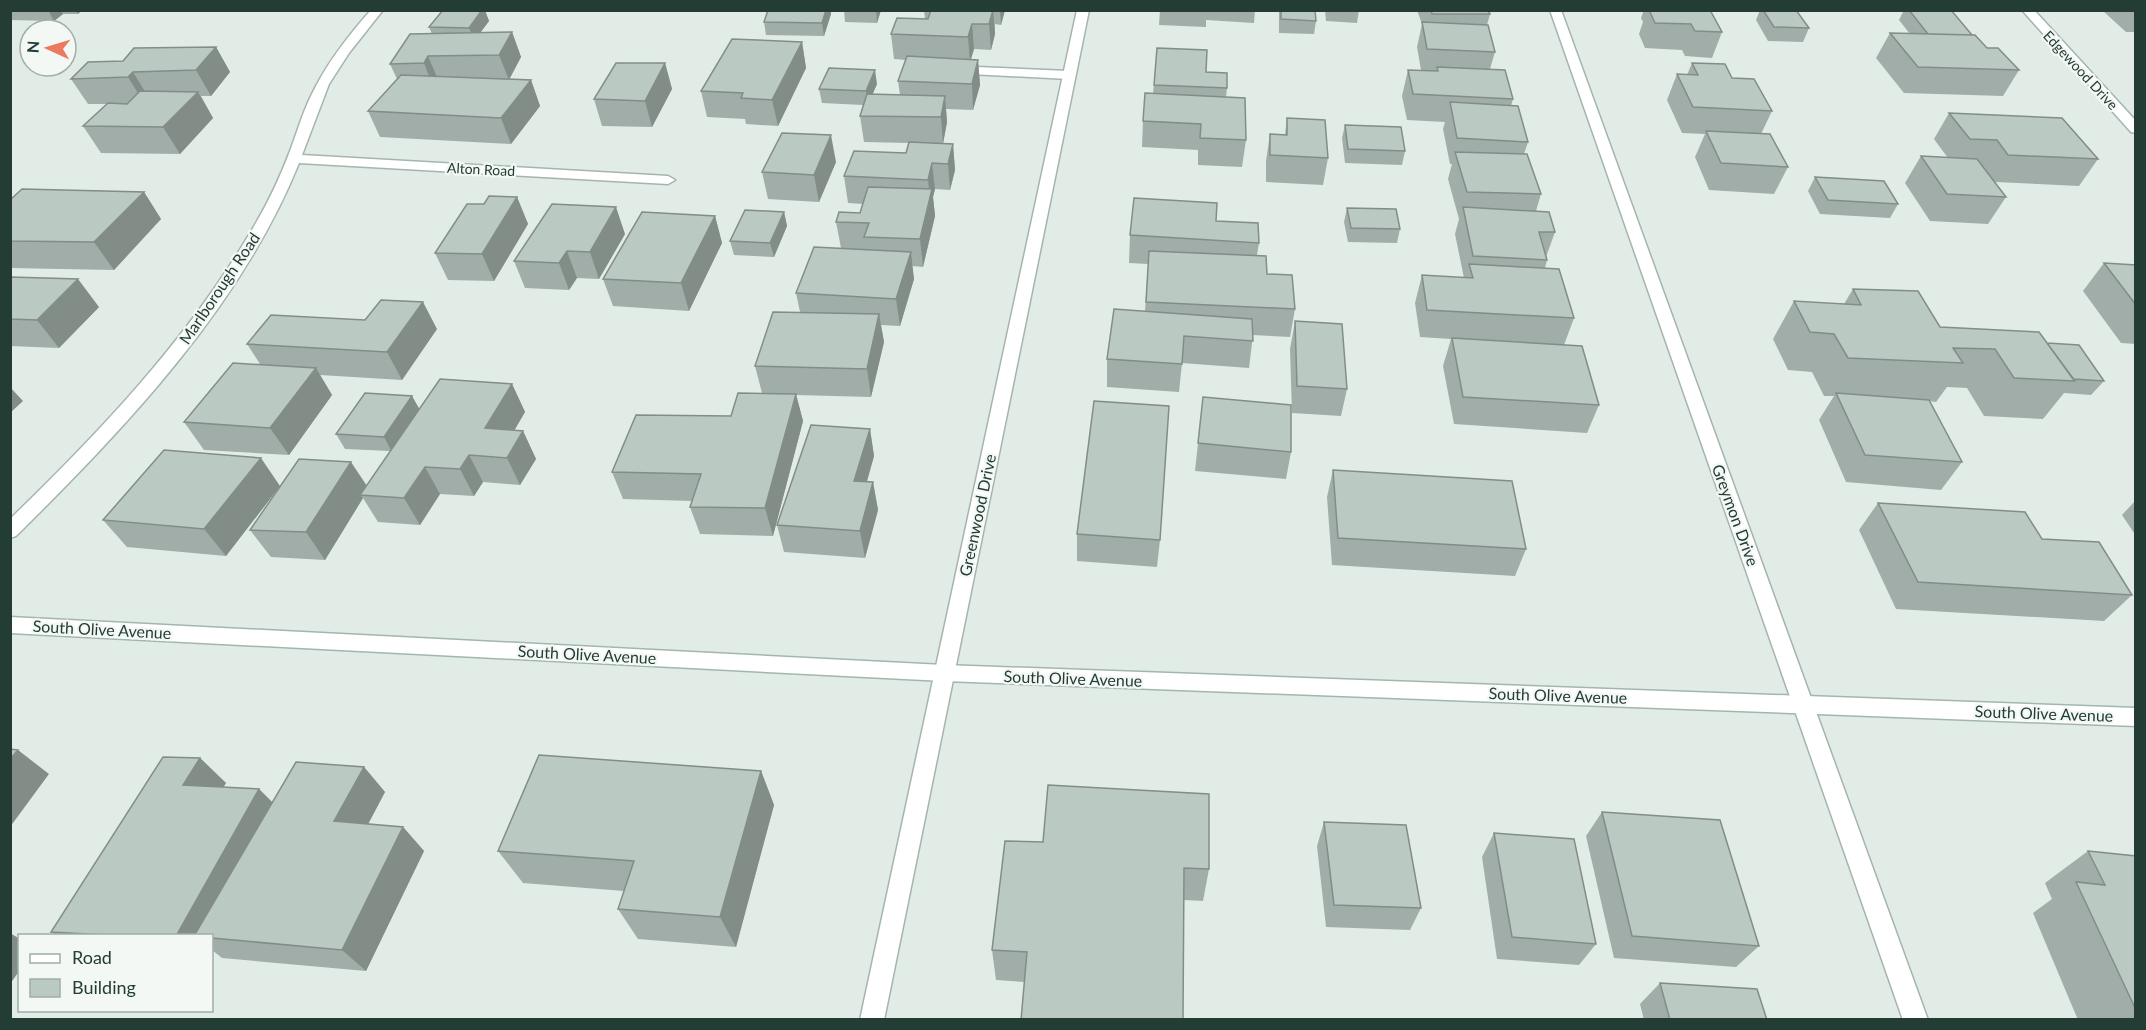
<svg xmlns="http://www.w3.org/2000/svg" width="2146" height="1030" viewBox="0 0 2146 1030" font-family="Lato,sans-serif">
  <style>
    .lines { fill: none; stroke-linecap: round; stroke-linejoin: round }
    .lane-casing { stroke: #a5b4ae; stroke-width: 3 }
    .street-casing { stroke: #a5b4ae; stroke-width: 3 }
    .secondary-casing { stroke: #a1b7ae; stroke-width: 3 }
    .lane { fill: #fff; fill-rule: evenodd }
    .street { fill: #fff; fill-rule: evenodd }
    .secondary { fill: #fff; fill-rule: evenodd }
    .wall { fill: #a1ada8 }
    .shaded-wall { fill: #838d88 }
    .building { fill: #bbc9c3; stroke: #838d88; stroke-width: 1.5 }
    .labels { text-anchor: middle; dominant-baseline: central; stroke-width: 4.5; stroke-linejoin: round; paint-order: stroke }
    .far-street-label { font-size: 14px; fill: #233c34; stroke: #f3f8f5 }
    .street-label { font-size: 16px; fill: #233c34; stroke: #f3f8f5 }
  </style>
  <rect width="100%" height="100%" fill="#e2ece7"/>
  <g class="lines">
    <g class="lane-casing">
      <path id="lane" d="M954 66 1069 71 1075 75 1069 79 950 73V67Z"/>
    </g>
    <g class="street-casing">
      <path id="street" d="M371 10H383L349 53 329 84 302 155 668 176 675 180 668 184 299 163C241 307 125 428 16 536L10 538V519C100 432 186 341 250 233 266 207 279 180 290 151 297 133 302 114 311 96 326 64 348 36 371 10Z
        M1077 10H1089L884 1020H860Z
        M1550 10H1561L1928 1020H1903Z
        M2022 10H2034L2136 121V133L2131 132Z"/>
    </g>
    <g class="secondary-casing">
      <path id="secondary" d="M10 617 944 665 2136 708V726L944 681 10 633Z"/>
    </g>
    <use href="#lane" class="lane"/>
    <use href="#street" class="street"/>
    <use href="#secondary" class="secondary"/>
  </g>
  <path class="wall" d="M10 10H82L78 14H63L54 21 10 20Z
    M443 10H497L496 12H485L489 21 480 33 512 32 521 57 509 79 531 80 540 106 511 144 380 137 368 111 397 79 390 64 432 34 429 27Z
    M768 10H831V14L824 36 766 35 764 22Z
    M844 10H881L877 23 845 22Z
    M924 10H1005L1001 25 995 24V34L991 50 974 49 971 59 978 60 980 85 973 110 946 109 947 122 943 143 953 144 955 170 950 190 935 189 933 197 935 216 923 267 912 266 914 279 900 326 881 325 884 342 871 397 796 395 803 421 773 536 700 534 690 507 693 501 623 499 612 472 731 416 762 393 755 366 800 312 796 293 841 248 836 222 860 213 863 204 848 203 844 176 906 153 909 143 864 142 860 116 863 105 822 103 819 89 877 84 872 94 900 95 898 81 906 60 894 59 891 34 925 19Z
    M1160 10H1255L1254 23 1206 20V27L1159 25Z
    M1279 10H1315L1316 21 1314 34 1279 33Z
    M1325 10H1359L1357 23 1326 21Z
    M1417 10H1488L1490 14 1487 25 1495 52 1490 69 1513 99 1511 106 1528 142 1524 154 1541 194 1536 211 1555 232 1546 257 1547 260 1545 268 1574 318 1564 345 1599 405 1587 433 1454 424 1443 366 1451 339 1420 337 1415 303 1422 275 1464 278 1455 234 1459 219 1448 179 1452 164H1450L1443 129 1445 122 1407 120 1402 96 1408 70H1421L1417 47 1422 24Z
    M1644 10H1710L1722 32 1712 58 1685 56 1682 50 1645 48 1639 34 1643 22 1641 18Z
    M1760 10H1796L1809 28 1803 42 1768 41 1756 20Z
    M1904 10H1951L1972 35 1987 48 2019 70 2003 96 1904 93 1876 58 1890 33 1910 34 1899 20Z
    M2102 10H2136V32H2126Z
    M802 42 806 68 778 126 746 124 745 119 707 117 701 91Z
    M216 47 230 72 211 96H201L213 118 180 154 101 153 83 126 107 104H88L71 79 123 61Z
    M1157 48 1206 72 1227 88 1226 97 1246 140 1242 167 1198 165V150L1142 147 1143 121 1153 94Z
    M665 63 672 89 652 127 602 126 594 99Z
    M1692 63 1732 78 1772 111 1761 134 1788 167 1774 194 1709 190 1695 157 1705 134 1682 133 1667 100 1677 74 1687 75Z
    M1949 113 2098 159 2079 186 1995 182 2006 197 1988 224 1930 221 1905 183 1921 156 1948 158 1934 139Z
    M1287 118 1328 158 1323 185 1266 182V161L1270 134 1285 135Z
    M1345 125 1405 151 1402 165 1345 163 1342 138Z
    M836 162 819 202 768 199 762 172Z
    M1815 177 1898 204 1890 218 1820 214 1808 191Z
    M144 192 161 219 114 270 10 268V200Z
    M517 197 528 224 494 281 448 280 435 253Z
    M1347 208 1400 229 1397 243 1348 242 1344 222Z
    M784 212 787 226 774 257 734 255 730 241Z
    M715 216 722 243 689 311 613 306 603 279Z
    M1216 221 1259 243 1257 255 1267 274 1295 309 1290 337 1253 335 1249 368 1182 363 1179 392 1107 387V359L1145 311 1148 264 1129 263 1130 235Z
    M625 234 599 279 577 278 569 290 525 288 514 261Z
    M2104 263 2136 265V344L2121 343 2083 291Z
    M10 277 99 307 59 348 10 346Z
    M1853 289 1940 327 2047 343 2104 381 2091 395 2064 393 2043 419 1984 416 1967 388 1947 387 1936 402 1929 401 1962 462 1941 490 1846 482 1819 420 1834 396H1824L1812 372 1788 370 1773 339 1794 301 1844 304Z
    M1295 321 1347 389 1341 416 1292 413 1290 349Z
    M437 329 402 380 320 375 332 395 289 455 204 450 184 422 260 364 247 344Z
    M512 384 525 412 514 431H523L536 459 520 485 483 482 474 496 440 494 420 525 378 522 363 498 325 560 271 557 250 530 367 486 390 451 345 449 336 434 419 409Z
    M1203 397 1291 452 1286 479 1195 471Z
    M870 429 874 456 867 482H873L878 510 865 558 784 552 777 525Z
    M1333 470 1526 549 1515 576 1332 565 1327 497Z
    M280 486 226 556 127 547 103 520Z
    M2136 500V536L2122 515Z
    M1878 503 2042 539 2132 595 2104 621 1896 609 1859 530Z
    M1077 534 1160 540 1157 567 1077 561Z
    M200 758 226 783 223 787 259 789 272 802 364 767 385 792 368 824 403 827 424 851 366 971 222 958 212 950V936H57L51 932Z
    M761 771 774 805 736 947 638 939 618 909 624 891 523 883 498 851Z
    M1602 812 1759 946 1736 967 1614 958 1586 836Z
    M1324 822 1421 908 1410 930 1326 927 1317 846Z
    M1494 833 1596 944 1579 965 1497 959 1482 857Z
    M1005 841 1209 869 1203 901 1184 900 1025 982 996 980 992 950Z
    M2088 851 2136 856V1020H2078L2033 913 2052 899 2045 883Z
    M1660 983 1767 1020H1644L1640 1004Z"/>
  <path class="shaded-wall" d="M48 10H61L63 14 54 21Z
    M75 10H82L78 14Z
    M482 10H485L489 21 474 41 469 28Z
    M826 10H831V14L824 36 822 23Z
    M876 10H881L877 23Z
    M993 10 995 34 991 50 989 24Z
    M1000 10H1005L1001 25Z
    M972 24 974 49 970 62 968 37Z
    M512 32 521 57 509 80 499 55Z
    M802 42 806 68 778 126 772 100Z
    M216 47 230 72 211 96 196 70Z
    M428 56 439 82 434 89 424 63Z
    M978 60 980 85 973 110 972 84Z
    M665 63 672 89 652 127 645 101Z
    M875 70 877 84 868 105 866 91Z
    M133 72 149 98 144 103 128 77Z
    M531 80 540 106 511 144 501 118Z
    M198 92 213 118 180 154 163 127Z
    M945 96 947 122 943 144 941 117Z
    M831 135 836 162 819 202 814 175Z
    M953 144 955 170 950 190 948 164Z
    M932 163 935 189 933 197 935 216 923 267 920 239 930 200 928 180Z
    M144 192 161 219 114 270 94 242Z
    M517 197 528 224 494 281 482 254Z
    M616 207 625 234 599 279 590 252Z
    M784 212 787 226 774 257 770 243Z
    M715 216 722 243 689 311 681 283Z
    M567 251 577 278 569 290 559 263Z
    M911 252 914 279 900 326 896 299Z
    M78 279 99 307 59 348 37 320Z
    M423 302 437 329 402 380 387 352Z
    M879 314 884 342 871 397 867 369Z
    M316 368 332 395 289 455 270 428Z
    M512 384 525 412 499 456 485 428Z
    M10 387 23 401 10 413Z
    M796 394 803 421 773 536 765 508Z
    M412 396 420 410 392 452 384 437Z
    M870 429 874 456 859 508 854 481Z
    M523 431 536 459 520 485 507 458Z
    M469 455 483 482 474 496 460 469Z
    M261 458 280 486 226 556 204 529Z
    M351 462 369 489 360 495 363 498 325 560 306 532Z
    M425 467 440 494 420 525 404 498Z
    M873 482 878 510 865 558 860 531Z
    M18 750 49 774 10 827V759Z
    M200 758 226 783 210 809 183 785Z
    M364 767 385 792 357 845 334 821Z
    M761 771 774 805 736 947 720 917Z
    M259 789 283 813 212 936H176Z
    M403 827 424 851 366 971 342 950Z
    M10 933 20 939V970L10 984Z"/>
  <path class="building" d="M443 10H482L469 28 429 27Z
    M768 10H826L822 23 764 22Z
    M931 10H993L989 24H972L968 37 891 34 897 18 928 19Z
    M1281 10H1315L1316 21 1281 19Z
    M1431 10H1488L1490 14H1432Z
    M1649 10H1710L1722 32 1695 31 1691 24 1655 23Z
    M1763 10H1796L1809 28 1774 27Z
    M1909 10H1951L1972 35 1928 34Z
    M1422 22 1488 25 1495 52 1427 49Z
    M512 32 499 55 428 56 424 63 390 64 410 34Z
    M1890 33 1975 35 1987 48H1998L2019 70 1918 67Z
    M732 39 802 42 772 100 741 98 743 93 701 91Z
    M216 47 196 70 133 72 128 77 71 79 88 62 123 61 134 48Z
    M1157 48 1207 50 1206 72 1227 73V88L1154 85Z
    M907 56 978 60 972 84 898 81Z
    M616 63H665L645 101 594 99Z
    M1692 63 1725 64 1732 78 1754 79 1772 111 1693 107 1677 74 1698 75Z
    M1437 67 1505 70 1513 99 1413 94 1408 70 1438 71Z
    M829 68 875 70 866 91 819 89Z
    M401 75 531 80 501 118 368 111Z
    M140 91 198 92 163 127 83 126 108 103 127 104Z
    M1145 93 1245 98 1246 140 1200 138 1201 124 1143 121Z
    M867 94 945 96 941 117 860 116Z
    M1450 102 1518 106 1528 142 1457 138Z
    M1949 113 2062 118 2098 159 2008 155 1997 140 1970 139Z
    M1287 118 1325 120 1328 158 1270 155V134L1287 135Z
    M1345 125 1401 127 1405 151 1348 149Z
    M1706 131 1770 134 1788 167 1721 163Z
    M782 133 831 135 814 175 762 172Z
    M909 142 953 144 948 164 932 163 928 180 844 176 854 151 906 153Z
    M1455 152 1527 154 1541 194 1467 192Z
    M1921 156 1977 159 2006 197 1947 194Z
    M1815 177 1884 181 1898 204 1828 200Z
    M868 187 932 189 920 239 864 237 869 223 836 222 839 212 860 213Z
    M22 189 144 192 94 242 10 241V200Z
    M489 196 517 197 482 254 435 253 467 204H484Z
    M1134 198 1217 203 1216 221 1258 223 1259 243 1130 235Z
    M552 204 616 207 590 252 567 251 559 263 514 261Z
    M1463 207 1549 212 1555 232H1539L1547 260 1473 256Z
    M1347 208 1396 209 1400 229 1351 228Z
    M745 210 784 212 770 243 730 241Z
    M642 212 715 216 681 283 603 279Z
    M814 247 911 252 896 299 796 293Z
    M1149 251 1266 256 1267 274 1292 275 1295 309 1146 302Z
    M2104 263 2136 265V305Z
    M1469 264 1559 269 1574 318 1427 310 1422 275 1473 278Z
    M10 277 78 279 37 320 10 319Z
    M1853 289 1918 291 1940 327 2039 332 2075 381 2014 378 1995 349 1953 348 1963 363 1848 358 1834 334 1810 332 1794 301 1861 305Z
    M381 300 423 302 387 352 247 344 271 315 365 320Z
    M1114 309 1252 319 1253 341 1184 336 1182 364 1107 359Z
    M773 312 879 314 867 369 755 366Z
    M1295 321 1342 324 1347 389 1297 386Z
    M1452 338 1582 346 1599 405 1463 397Z
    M2047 343 2079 345 2104 381 2073 379Z
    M233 363 316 368 270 428 184 422Z
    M440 379 512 384 485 428 523 431 507 458 469 455 460 469 425 467 404 498 360 495Z
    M365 393 412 396 384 437 336 434Z
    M738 393 796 394 765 508 690 507 701 474 612 472 636 415 731 416Z
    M1836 393 1929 400 1962 462 1865 455Z
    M1203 397 1291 405V452L1198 443Z
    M1094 401 1169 406 1160 540 1077 534Z
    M811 425 870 429 854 481 873 482 860 531 777 525Z
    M164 450 261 458 204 529 103 520Z
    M299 459 351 462 306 532 250 530Z
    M1333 470 1512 481 1526 549 1338 538Z
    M1878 503 2025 512 2042 539 2099 542 2132 595 1918 582Z
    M10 749 18 750 10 759Z
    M539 755 761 771 720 917 618 909 634 861 498 851Z
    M163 757 200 758 183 785 259 789 176 936H126L51 932Z
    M296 762 364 767 334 821 403 827 342 950 212 938V936H194Z
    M1048 785 1209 794V869L1184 868 1183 1020H1021L1027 952 992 950 1005 841 1043 842Z
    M1602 812 1720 820 1759 946 1632 936Z
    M1324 822 1406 825 1421 908 1334 905Z
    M1494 833 1574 839 1596 944 1512 937Z
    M2088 851 2136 856V1010L2076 882 2105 885Z
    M1660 983 1757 989 1767 1020H1670Z"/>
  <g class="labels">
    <g class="far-street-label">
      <text transform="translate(2081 70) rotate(47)">Edgewood Drive</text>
      <text transform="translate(481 169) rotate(3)">Alton Road</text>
    </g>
    <g class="street-label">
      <text transform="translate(219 288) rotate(-56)">Marlborough Road</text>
      <text transform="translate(977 515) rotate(-78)">Greenwood Drive</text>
      <text transform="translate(1736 515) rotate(70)">Greymon Drive</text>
      <text transform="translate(102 629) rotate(3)">South Olive Avenue</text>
      <text transform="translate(587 654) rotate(3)">South Olive Avenue</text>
      <text transform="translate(1073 678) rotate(2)">South Olive Avenue</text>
      <text transform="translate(1558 695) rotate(2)">South Olive Avenue</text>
      <text transform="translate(2044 713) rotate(2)">South Olive Avenue</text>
    </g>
  </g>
  <rect width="2146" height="1030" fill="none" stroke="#233c34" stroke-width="24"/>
  <rect x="18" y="934" width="195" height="78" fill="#f3f8f5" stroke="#a0ada8" stroke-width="1.5"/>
  <rect x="30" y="954" width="30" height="9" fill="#ffffff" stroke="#a0ada8" stroke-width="1.5"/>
  <text x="72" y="964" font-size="18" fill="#233c34">Road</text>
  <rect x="30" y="979" width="30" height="18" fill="#bbc9c3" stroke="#a0ada8" stroke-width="1.5"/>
  <text x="72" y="994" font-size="18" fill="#233c34">Building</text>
  <g transform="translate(48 48) rotate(274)"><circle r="28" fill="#f3f8f5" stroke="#a0ada8" stroke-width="1.5"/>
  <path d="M0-4.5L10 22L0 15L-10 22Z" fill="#ec7a60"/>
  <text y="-9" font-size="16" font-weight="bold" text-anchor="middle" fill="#233c34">N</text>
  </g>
</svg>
